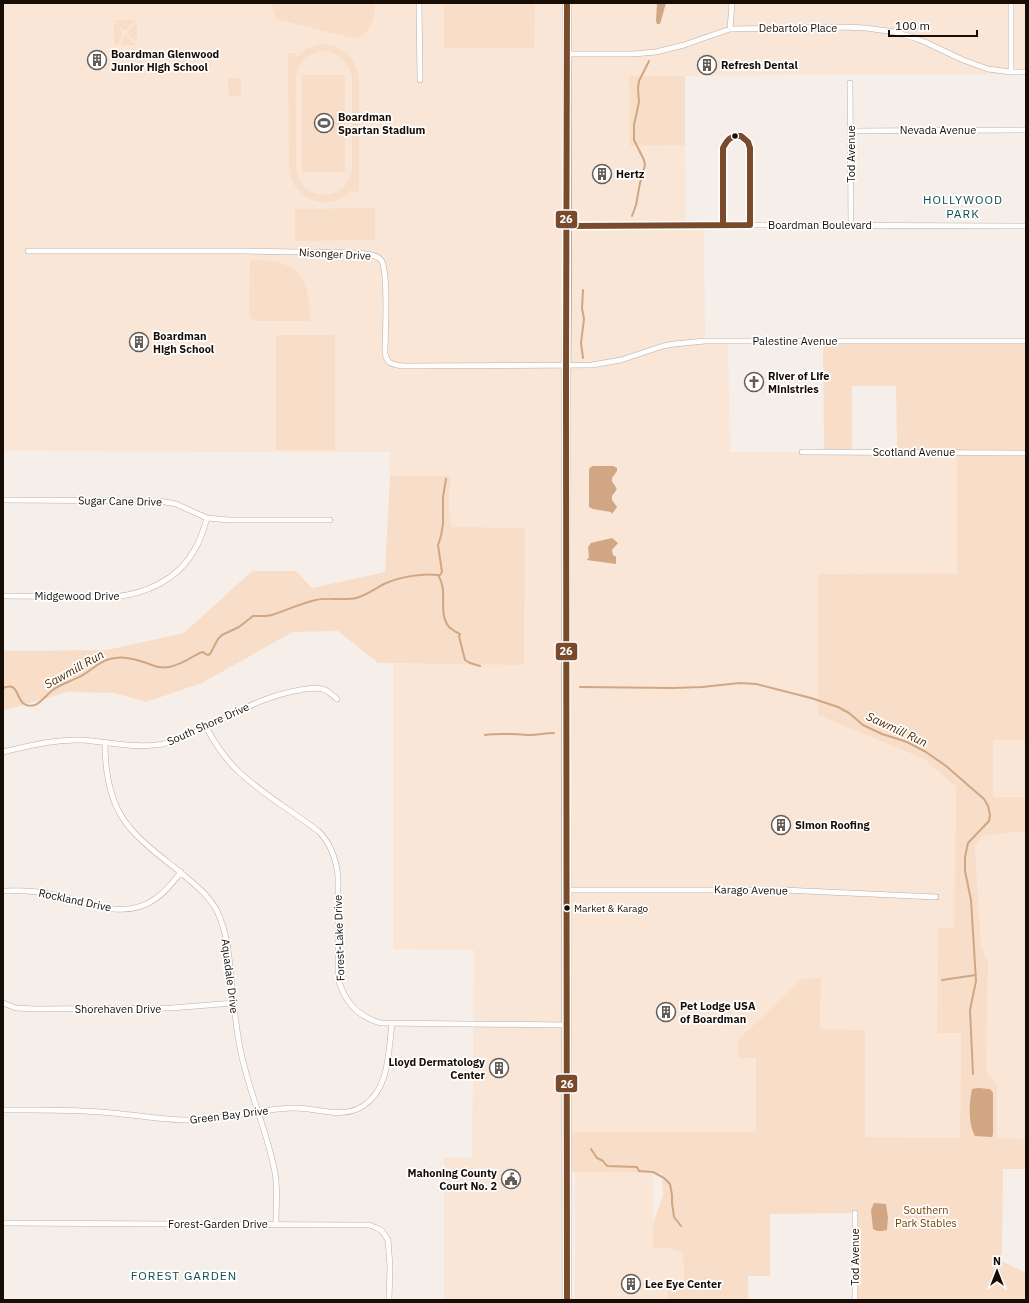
<svg xmlns="http://www.w3.org/2000/svg" width="1029" height="1303" viewBox="0 0 1029 1303" font-family="'IBM Plex Sans',sans-serif">
  <style>
    .built { fill: #f9e6d6 }
    .green { fill: #f8dec9; fill-rule: evenodd }
    .water { fill: #d1a682 }
    .lines { fill: none; stroke-linecap: round; stroke-linejoin: round }
    .stream { stroke: #d1a682; stroke-width: 2 }
    .minor-casing { stroke: #b8afa8; stroke-width: 6 }
    .primary-casing { stroke: #b8afa8; stroke-width: 10 }
    .minor { stroke: #fefdfc; stroke-width: 5 }
    .primary { stroke: #fefdfc; stroke-width: 8 }
    .bus-1-casing { stroke: #fff; stroke-width: 9 }
    .bus-1 { stroke: #7a4b2a; stroke-width: 6 }
    .bus-dot { fill: #170d05; stroke: #fff; stroke-width: 1.5 }
    .labels { text-anchor: middle; dominant-baseline: central; stroke-width: 3.5; stroke-linejoin: round; paint-order: stroke }
    .bus-label { font-size: 10px; fill: #170d05; stroke: #fff; text-anchor: start }
    .street-label { font-size: 11px; fill: #170d05; stroke: #fff }
    .poi-label { font-size: 11px; font-weight: bold; fill: #170d05; stroke: #fff; text-anchor: start }
    .park-label { font-size: 11px; fill: #763f00; stroke: #fff }
    .neighbourhood-label { font-size: 12px; letter-spacing: 1px; fill: #104d55; stroke: #fff }
    .water-label { font-size: 12px; font-style: italic; fill: #542d04; stroke: #fff }
    .line-badge { stroke: #fff; stroke-width: 1.5 }
    .badge-label { font-size: 11px; text-anchor: middle; font-weight: bold; fill: #fff }
  </style>
  <rect width="100%" height="100%" fill="#f6efe9"/>
  <path class="built" d="M3 3H1026V74L630 76V145H685L686 225H704L705 341H728L730 452H957V573L818 574V715L924 759 956 787 954 929H938L937 1032 961 1033 960 1138 865 1137V1030L820 1029 821 978 756 1058V1132H567V1300H444V1158H472L474 950 393 949V664L451 663V527L449 517V490L451 476H390V452L3 451Z
    M993 740H1026V797H993Z
    M1026 831V1139L996 1138 997 1086 986 1071 988 963 981 944 975 846 983 836Z
    M575 1172 653 1173V1247L669 1248 682 1252 685 1285 668 1290V1300H575Z"/>
  <path class="green" d="M271 3H375C375 20 371 31 356 39L276 19Z
    M444 3H535L534 48H444Z
    M114 20H136L126 30H123Z
    M137 21V43L128 35V31Z
    M114 22C124 32 124 32 118 45H114Z
    M124 36H127L135 45H120Z
    M318 44C341 43 357 57 359 79V190L358 192H352L351 190C329 215 291 200 289 167L288 53H296V57L308 48ZM324 51C340 53 350 63 352 79V167C349 204 299 204 296 167V79C297 63 308 53 324 51Z
    M302 75H345V172H302Z
    M629 76H685V145L630 146Z
    M228 78H241V96L229 97Z
    M375 208V240L295 241V209Z
    M250 260C257 261 265 260 272 261 305 266 311 293 310 321H253L249 317Z
    M276 335H335V450H276Z
    M823 341H1026V740H993V797H1026V831L983 836 975 846 981 944 988 963 986 1071 997 1086V1138L1026 1139V1169H1003L1002 1261 1026 1273V1300H855L853 1213 770 1214V1276H748V1300H668V1290L685 1285 682 1252 669 1248H653V1223L663 1196 662 1173 566 1172 567 1132H756V1058H738V1040L802 979 821 978 820 1029 865 1030V1137L960 1138 961 1033H937L938 928H954L956 787 924 759 818 715V574L957 573V453L897 452 896 386H852V452H824Z
    M390 476H451C449 492 447 510 452 527L525 528 524 665 378 663 338 631 293 632 202 683 146 702 114 693 68 692 3 711V651L107 650 184 633 252 571H296L312 588 385 572Z"/>
  <path class="water" d="M657 3H666L660 24H657L656 21Z
    M593 466H613L617 468V471L612 478V481C617 490 619 487 612 496V500L617 507 612 514 611 512 593 509 589 507V469L591 467Z
    M612 538 618 543 612 550 613 555 616 557V564L587 560V559L589 558 588 547 591 543 595 542Z
    M978 1088 990 1089 993 1093V1134L992 1137 975 1136C968 1124 969 1103 972 1089Z
    M874 1203 886 1204 888 1218 887 1230C882 1231 878 1232 873 1229L871 1210Z"/>
  <g class="lines">
    <path class="stream" d="M632 216 636 205 640 183 645 165 644 160 634 140V125L639 102 638 88 639 81 649 61
      M583 358 581 343 584 319 582 308 583 290
      M438 575H440L442 572 438 545 441 536 443 524V497L446 479
      M580 687 673 688 702 687 740 683 756 684 811 698 838 707 849 713 863 725 882 734 907 742 926 752 946 766 984 799 988 806 990 815 989 821 968 843 965 857V871L971 900 976 981 970 1010 973 1074
      M3 688C23 679 13 711 35 705 42 702 47 694 54 689 61 684 72 681 81 676 91 671 99 661 110 659 119 656 131 658 140 661 152 664 156 669 169 667 179 665 186 661 194 656 197 655 200 652 203 652 204 653 206 655 208 655L210 654 218 639 222 635 239 627 253 616H266L272 615C287 610 302 603 316 600 329 597 343 601 356 598 367 595 374 589 384 584 399 577 422 573 438 575 449 591 437 612 449 627 452 630 456 632 460 634L459 636 465 660 470 663 480 666
      M485 735C500 733 514 734 529 735 537 735 546 733 554 733
      M942 980 976 975
      M591 1149 597 1158 603 1161 607 1166 637 1167 639 1171 653 1172 664 1178 670 1184 672 1195V1203L674 1217 681 1226"/>
    <g class="minor-casing">
      <path id="minor" d="M419 3 420 80
        M730 29 732 3
        M567 54H633L656 52 684 45 730 29 843 27 866 28 895 32 914 38 925 42 963 60 988 69 1011 72H1026
        M1011 72V3
        M850 83 851 226
        M851 131 1026 130
        M567 226 750 225 1026 226
        M28 251H242L358 253C365 254 376 254 381 260 389 270 385 337 385 353 387 364 392 364 402 366L592 365 621 360 663 346 674 344 705 341H1026
        M802 452 1026 453
        M3 500 160 501 176 504 207 518 229 520H330
        M3 596 113 597C146 594 178 580 195 549 201 539 204 528 207 518
        M206 727C214 742 224 757 236 769 260 793 291 810 318 831 331 843 336 859 338 876V978C344 1001 358 1017 381 1023L566 1025
        M105 743C105 773 110 805 130 828 144 845 163 858 180 872 194 884 208 894 217 911 227 932 229 954 231 976 233 998 235 1020 239 1042 246 1087 267 1128 275 1173 278 1190 276 1207 276 1224
        M3 752C29 746 54 739 81 740 113 742 145 752 177 740 219 724 255 697 300 690 307 689 315 687 322 689 328 690 332 695 337 699
        M566 890H783L936 897
        M3 891C21 890 38 891 55 895 88 902 124 921 155 899 166 892 173 882 181 872
        M3 1003 16 1008 35 1009 171 1008 234 1003
        M3 1110C39 1110 76 1109 112 1113 137 1115 162 1120 187 1120 222 1120 257 1109 292 1108 316 1107 341 1120 363 1106 390 1089 388 1052 392 1024
        M3 1223 358 1225H369L377 1228 382 1231 388 1240 390 1266 389 1300
        M855 1300V1213"/>
    </g>
    <g class="primary-casing">
      <path id="primary" d="M567 3V298L566 382V808L567 1300"/>
    </g>
    <use href="#minor" class="minor"/>
    <use href="#primary" class="primary"/>
    <g class="bus-1-casing">
      <path id="bus-1" d="M567 3 566 382 567 1300
        M567 226 750 225V148L748 142 741 136C731 135 727 140 723 148V225"/>
    </g>
    <use href="#bus-1" class="bus-1"/>
  </g>
  <defs>
    <g id="building-ring" transform="scale(1)"><circle r="9.5" fill="#fff" stroke="#655c55" stroke-width="1.5"/><path d="M-4-6H4V6H1V3H-1V6H-4ZM-2.5-4.3h1.7v1.8h-1.7ZM.8-4.3h1.7v1.8H.8ZM-2.5-1h1.7V.8h-1.7ZM.8-1h1.7V.8H.8Z" fill="#655c55"/></g>
    <g id="stadium-ring" transform="scale(1)"><circle r="9.5" fill="#fff" stroke="#655c55" stroke-width="1.5"/><path d="M0-5a6.5 5 0 1 0 0 10a6.5 5 0 1 0 0-10ZM-3.5-1.8h7v3.6h-7Z" fill="#655c55"/></g>
    <g id="church-ring" transform="scale(1)"><circle r="9.5" fill="#fff" stroke="#655c55" stroke-width="1.5"/><path d="M-1.2-6h2.4v3.5h3.3v2.4h-3.3V6h-2.4V-.1h-3.3v-2.4h3.3Z" fill="#655c55"/></g>
    <g id="civic-ring" transform="scale(1)"><circle r="9.5" fill="#fff" stroke="#655c55" stroke-width="1.5"/><path d="M-.6-6.5H3V-4.5H.6V-3L4-1V1h2V6H-6V1h2V-1L-.6-3ZM-1.2 2.5V6h2.4V2.5Z" fill="#655c55"/></g>
  </defs>
  <g fill-rule="evenodd">
    <use href="#building-ring" x="97" y="60"/>
    <use href="#building-ring" x="707" y="65"/>
    <use href="#stadium-ring" x="324" y="123"/>
    <use href="#building-ring" x="602" y="174"/>
    <use href="#building-ring" x="139" y="342"/>
    <use href="#church-ring" x="754" y="382"/>
    <use href="#building-ring" x="781" y="825"/>
    <use href="#building-ring" x="666" y="1012"/>
    <use href="#building-ring" x="499" y="1068"/>
    <use href="#civic-ring" x="511" y="1179"/>
    <use href="#building-ring" x="631" y="1284"/>
  </g>
  <g class="bus-dot">
    <circle cx="735" cy="136" r="3.5"/>
    <circle cx="567" cy="908" r="3.5"/>
  </g>
  <g class="labels">
    <g class="bus-label">
      <text x="574" y="908">Market &amp; Karago</text>
    </g>
    <g class="street-label">
      <text x="798" y="28">Debartolo Place</text>
      <text x="938" y="130">Nevada Avenue</text>
      <text transform="translate(851 154) rotate(-90)">Tod Avenue</text>
      <text x="820" y="225">Boardman Boulevard</text>
      <text transform="translate(335 254) rotate(3)">Nisonger Drive</text>
      <text x="795" y="341">Palestine Avenue</text>
      <text x="914" y="452">Scotland Avenue</text>
      <text transform="translate(120 501) rotate(1)">Sugar Cane Drive</text>
      <text x="77" y="596">Midgewood Drive</text>
      <text transform="translate(208 724) rotate(-24)">South Shore Drive</text>
      <text transform="translate(751 890) rotate(1)">Karago Avenue</text>
      <text transform="translate(75 900) rotate(12)">Rockland Drive</text>
      <text transform="translate(339 938) rotate(-92)">Forest-Lake Drive</text>
      <text transform="translate(230 976) rotate(83)">Aquadale Drive</text>
      <text x="118" y="1009">Shorehaven Drive</text>
      <text transform="translate(229 1115) rotate(-7)">Green Bay Drive</text>
      <text x="218" y="1224">Forest-Garden Drive</text>
      <text transform="translate(855 1257) rotate(-90)">Tod Avenue</text>
    </g>
    <g class="poi-label">
      <text x="111" y="54">Boardman Glenwood<tspan x="111" dy="13">Junior High School</tspan></text>
      <text x="721" y="65">Refresh Dental</text>
      <text x="338" y="117">Boardman<tspan x="338" dy="13">Spartan Stadium</tspan></text>
      <text x="616" y="174">Hertz</text>
      <text x="153" y="336">Boardman<tspan x="153" dy="13">High School</tspan></text>
      <text x="768" y="376">River of Life<tspan x="768" dy="13">Ministries</tspan></text>
      <text x="795" y="825">Simon Roofing</text>
      <text x="680" y="1006">Pet Lodge USA<tspan x="680" dy="13">of Boardman</tspan></text>
      <text x="485" y="1062" text-anchor="end">Lloyd Dermatology<tspan x="485" dy="13">Center</tspan></text>
      <text x="497" y="1173" text-anchor="end">Mahoning County<tspan x="497" dy="13">Court No. 2</tspan></text>
      <text x="645" y="1284">Lee Eye Center</text>
    </g>
    <g class="park-label">
      <text x="926" y="1210">Southern<tspan x="926" dy="13">Park Stables</tspan></text>
    </g>
    <g class="neighbourhood-label">
      <text x="963" y="199">HOLLYWOOD<tspan x="963" dy="14">PARK</tspan></text>
      <text x="184" y="1275">FOREST GARDEN</text>
    </g>
    <g class="water-label">
      <text transform="translate(74 669) rotate(-29)">Sawmill Run</text>
      <text transform="translate(897 729) rotate(25)">Sawmill Run</text>
    </g>
  </g>
  <g class="line-badge">
    <rect x="555" y="210" width="23" height="19" rx="4" fill="#7a4b2a"/>
    <rect x="555" y="642" width="23" height="19" rx="4" fill="#7a4b2a"/>
    <rect x="555" y="1074" width="23" height="19" rx="4" fill="#7a4b2a"/>
  </g>
  <g class="badge-label">
    <text x="566" y="223">26</text>
    <text x="566" y="655">26</text>
    <text x="567" y="1088">26</text>
  </g>
  <rect width="1029" height="1303" fill="none" stroke="#170d05" stroke-width="8"/>
  <g transform="translate(997 1271)" stroke="#ffffff" stroke-width="3" paint-order="stroke">
  <path d="M0-3L7 15L0 10L-7 15Z" fill="#170d05"/>
  <text y="-6" font-size="11" font-weight="bold" text-anchor="middle" fill="#170d05">N</text>
  </g>
  <path d="M889 30v6h88v-6" fill="none" stroke="#170d05" stroke-width="2"/>
  <text x="895" y="30" font-size="12" fill="#170d05" stroke="#ffffff" stroke-width="3" paint-order="stroke">100 m</text>
</svg>
